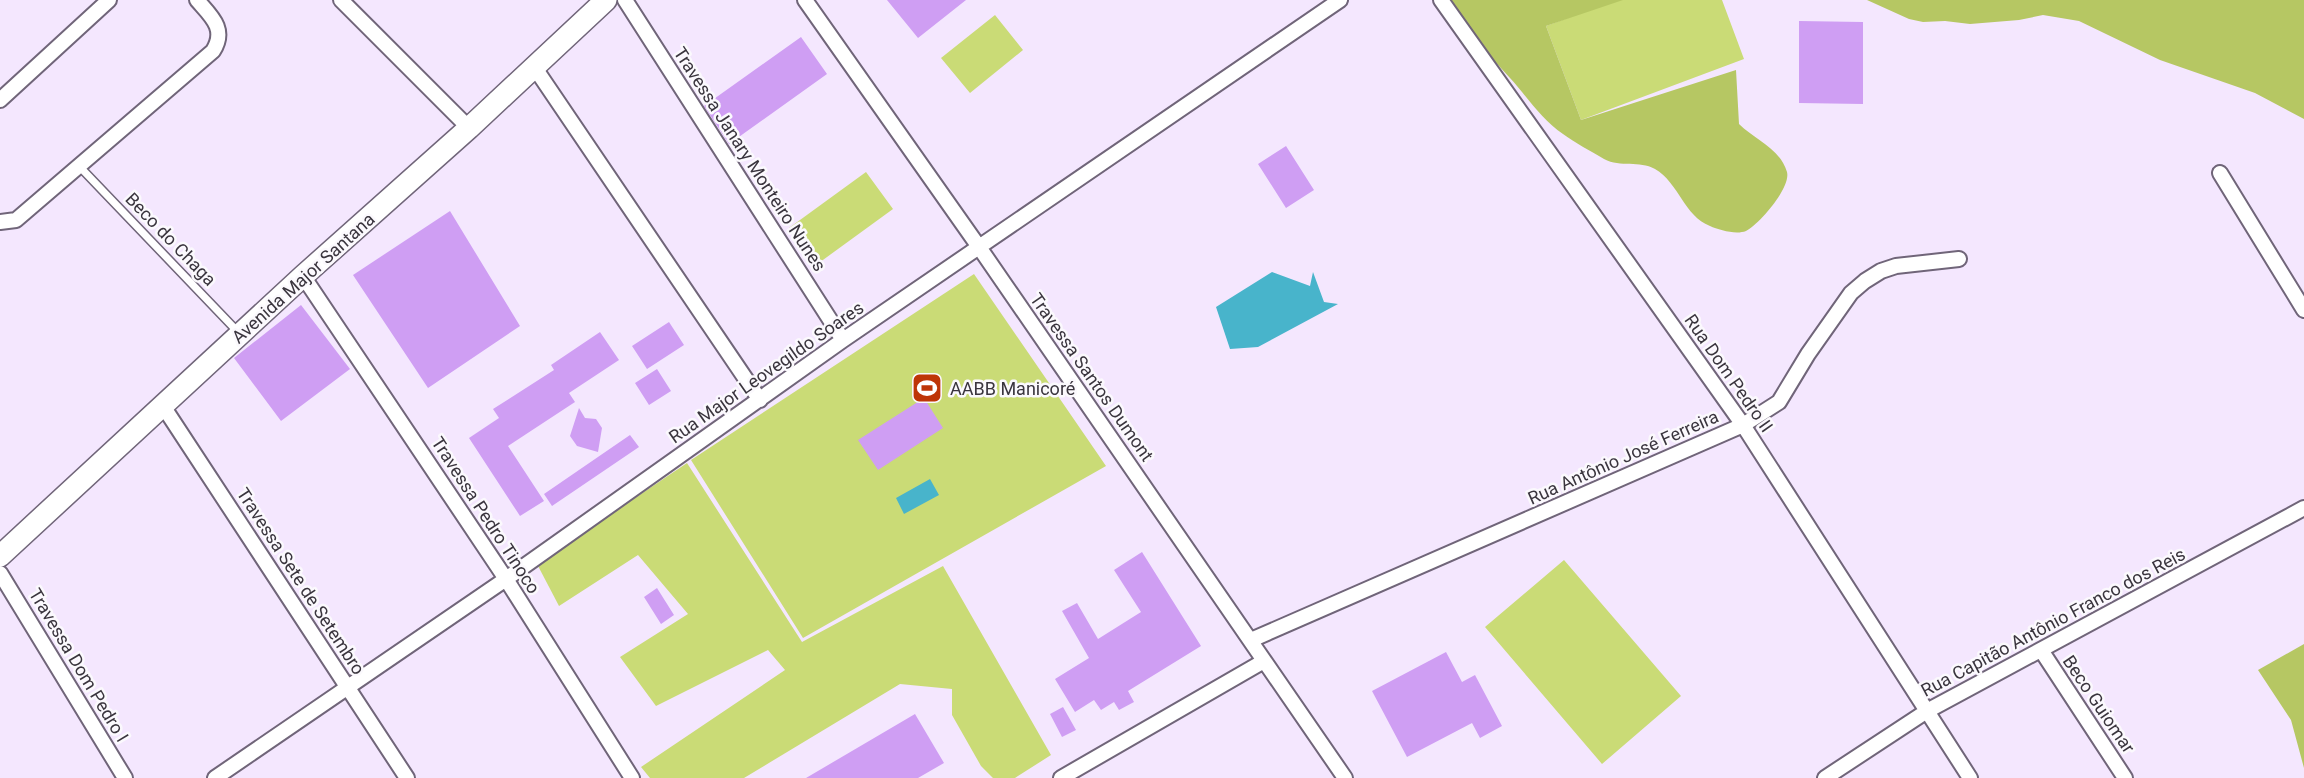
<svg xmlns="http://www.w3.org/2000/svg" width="2304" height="778" viewBox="0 0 2304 778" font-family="Roboto,sans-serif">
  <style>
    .green { fill: #cadb76 }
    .forest { fill: #b6c763 }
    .water { fill: #48b4cb }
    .building { fill: #cf9ef3 }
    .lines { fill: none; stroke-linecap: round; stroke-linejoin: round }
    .lane-casing { stroke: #706579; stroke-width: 10 }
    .street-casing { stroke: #706579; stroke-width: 18 }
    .secondary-casing { stroke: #706579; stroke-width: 24 }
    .lane { stroke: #fff; stroke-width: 7 }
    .street { stroke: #fff; stroke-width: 14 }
    .secondary { stroke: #fff; stroke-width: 21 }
    .labels { text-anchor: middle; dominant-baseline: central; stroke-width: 5; stroke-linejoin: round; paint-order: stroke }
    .street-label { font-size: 18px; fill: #3a353e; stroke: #fbf9fd }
    .poi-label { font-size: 18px; fill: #3a353e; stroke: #fbf9fd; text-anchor: start }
  </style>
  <rect width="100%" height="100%" fill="#f4e7fe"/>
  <path class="green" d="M1616 0H1722L1744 59 1581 120 1546 26Z
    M995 15 1023 50 970 93 941 58Z
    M866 172 893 209 816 265 789 228Z
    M974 274 1106 466 803 638 691 460Z
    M687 463 802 642 943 566 1051 755 1015 778H993L981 766 952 715V689L900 684 744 778H650L641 767 785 670 768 650 656 706 620 657 688 614 638 555 559 606 537 564Z
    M1564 560 1681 696 1602 764 1485 627Z"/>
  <path class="forest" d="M1450 0H1623L1546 26 1581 120 1736 70 1739 124C1755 140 1780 148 1787 172 1791 187 1760 224 1746 231 1736 235 1719 230 1710 226 1684 216 1679 183 1655 169 1639 160 1621 168 1604 159 1591 151 1575 143 1563 134 1547 123 1534 107 1522 92 1511 78 1498 66 1487 52 1474 35 1462 17 1450 0Z
    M1867 0H2304V119L2255 93 2160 60 2079 21 2043 15 2019 20 1970 24 1945 21 1923 22 1909 19Z
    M2304 644V768L2291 720 2258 670Z"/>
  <path class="water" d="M1272 272 1310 286 1313 272 1324 302 1338 304 1258 347 1230 349 1216 307Z
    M930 479 939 495 904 514 896 498Z"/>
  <path class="building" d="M887 0H966L918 38Z
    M1799 21 1863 22V104L1799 103Z
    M801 37 827 74 729 144 704 106Z
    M1286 146 1314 190 1286 208 1258 164Z
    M450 211 520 326 428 388 353 275Z
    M301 305 350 369 281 421 234 358Z
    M669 322 684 345 647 369 632 346Z
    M600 332 619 360 569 393 575 402 508 446 544 501 520 516 469 438 499 418 493 409 554 370 551 365Z
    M657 369 671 391 649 405 635 383Z
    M924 398 943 428 878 470 858 440Z
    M579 408 585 418 596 419 602 428 598 452 577 446 570 436Z
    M630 435 639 447 552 506 544 494Z
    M1142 552 1201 646 1128 691 1134 702 1119 710 1114 702 1101 710 1094 700 1075 712 1055 679 1089 658 1062 611 1077 603 1098 639 1141 612 1114 570Z
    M657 588 674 615 661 624 644 597Z
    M1446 652 1462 682 1475 675 1502 726 1480 738 1472 723 1407 757 1372 691Z
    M1063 707 1076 730 1062 737 1050 714Z
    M915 714 944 763 918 778H806Z"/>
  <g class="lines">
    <g class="lane-casing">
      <path id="lane" d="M79 166 238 332"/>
    </g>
    <g class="street-casing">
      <path id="street" d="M341 0 469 128
        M625 0 843 340
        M805 0 979 247 1345 778
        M1441 0 1743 425 1970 778
        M535 68 760 400
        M0 100 109 0
        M2220 173 2304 310
        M0 222 16 220 213 51C227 29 211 16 197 0
        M303 276 506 579 632 778
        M163 406 407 778
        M0 573 125 778
        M1251 640 1743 425 1779 402 1808 354 1851 293 1865 281 1881 271 1896 266 1959 259
        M2041 650 2125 778
        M215 778 506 579 843 340 1340 0
        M1061 778 1264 661
        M1825 778 1927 711 2304 508"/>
    </g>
    <g class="secondary-casing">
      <path id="secondary" d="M0 556 303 276 469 128 606 0"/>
    </g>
    <use href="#lane" class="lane"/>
    <use href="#street" class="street"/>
    <use href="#secondary" class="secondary"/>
  </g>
  <defs>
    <g id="stadium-square" transform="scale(1.575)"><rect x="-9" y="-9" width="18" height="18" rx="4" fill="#be3507" stroke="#fbf9fd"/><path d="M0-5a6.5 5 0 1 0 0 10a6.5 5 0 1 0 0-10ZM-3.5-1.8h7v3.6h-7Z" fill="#fff"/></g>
  </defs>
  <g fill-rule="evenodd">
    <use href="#stadium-square" x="927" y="388"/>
  </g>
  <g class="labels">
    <g class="street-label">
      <text transform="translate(750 159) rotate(57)">Travessa Janary Monteiro Nunes</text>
      <text transform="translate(171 239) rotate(46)">Beco do Chaga</text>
      <text transform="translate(303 278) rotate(-42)">Avenida Major Santana</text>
      <text transform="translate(766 372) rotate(-35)">Rua Major Leovegildo Soares</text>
      <text transform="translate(1729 373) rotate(55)">Rua Dom Pedro II</text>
      <text transform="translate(1092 377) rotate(55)">Travessa Santos Dumont</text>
      <text transform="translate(1623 457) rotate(-24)">Rua Antônio José Ferreira</text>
      <text transform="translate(486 515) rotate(57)">Travessa Pedro Tinoco</text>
      <text transform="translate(301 581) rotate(57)">Travessa Sete de Setembro</text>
      <text transform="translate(2053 622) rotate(-28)">Rua Capitão Antônio Franco dos Reis</text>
      <text transform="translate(79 665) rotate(59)">Travessa Dom Pedro I</text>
      <text transform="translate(2099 704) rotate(56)">Beco Guiomar</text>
    </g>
    <g class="poi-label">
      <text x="950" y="388">AABB Manicoré</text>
    </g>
  </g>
</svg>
